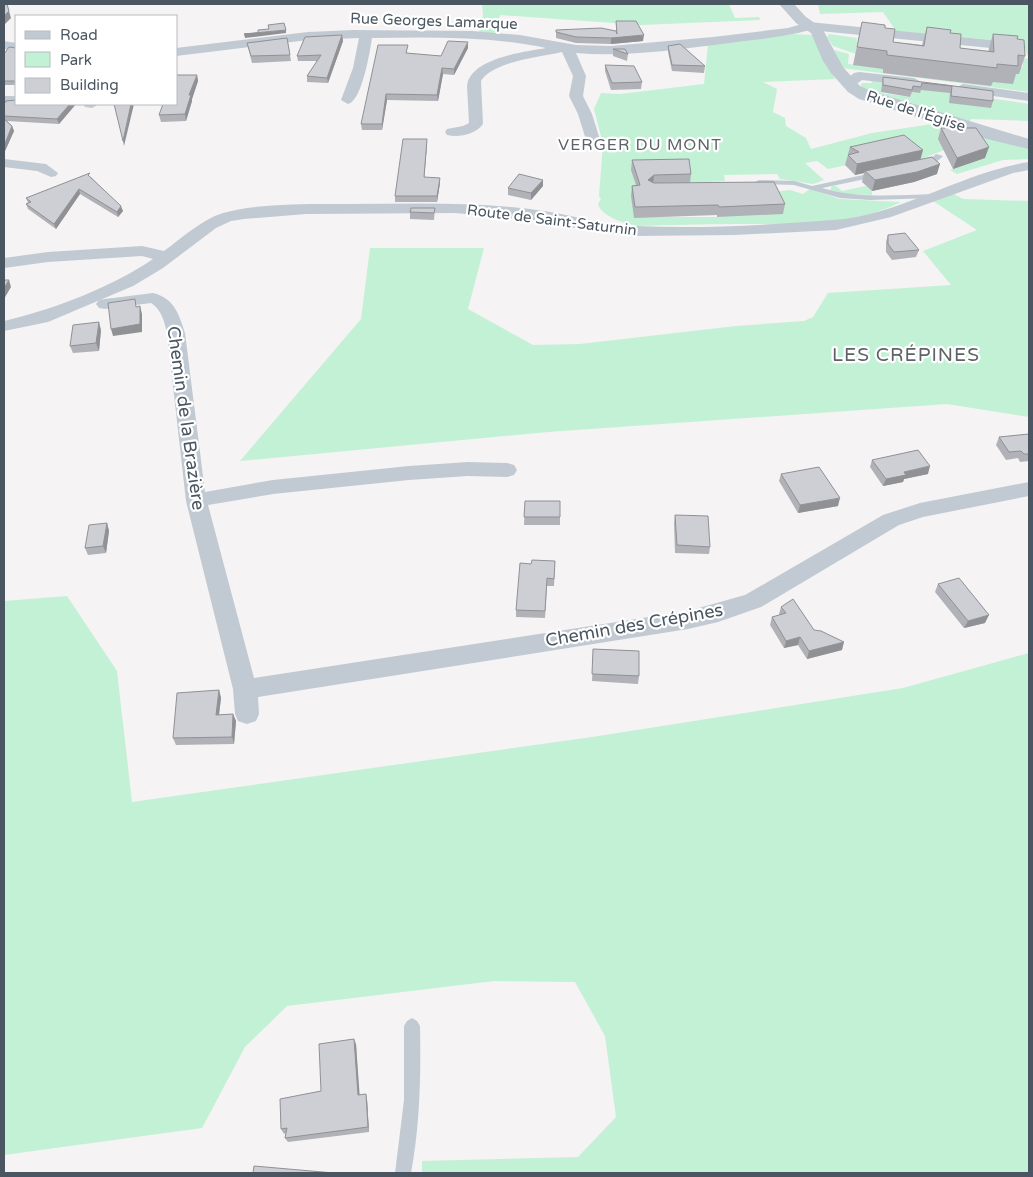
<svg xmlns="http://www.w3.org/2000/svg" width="1033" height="1177" viewBox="0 0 1033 1177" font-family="'Varela Round',sans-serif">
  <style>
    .green { fill: #c3f1d5 }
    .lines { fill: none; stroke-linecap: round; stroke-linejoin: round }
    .service { fill: #c1cad2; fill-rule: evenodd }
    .minor { fill: #c1cad2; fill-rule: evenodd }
    .tertiary { fill: #c1cad2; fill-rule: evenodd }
    .wall { fill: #b0b2b7 }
    .shaded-wall { fill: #909195 }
    .building { fill: #cdcfd5; stroke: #909195 }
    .labels { text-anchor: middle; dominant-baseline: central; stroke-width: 4.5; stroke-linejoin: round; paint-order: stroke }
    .far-street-label { font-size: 15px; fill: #4a5661; stroke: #fff }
    .far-neighbourhood-label { font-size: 16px; letter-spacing: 1px; fill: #5f6368; stroke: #fff }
    .street-label { font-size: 18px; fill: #4a5661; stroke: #fff }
    .neighbourhood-label { font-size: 19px; letter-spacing: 1px; fill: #5f6368; stroke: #fff }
  </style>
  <rect width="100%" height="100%" fill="#f5f3f3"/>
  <path class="green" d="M482 4H729L735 18 759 17 760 20 641 25 500 15 495 34 479 33 483 14Z
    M818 4H1029V92L842 68 834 50 849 54 848 64 873 67 909 49V43L975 54V49L988 51V70L1012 73 1019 67H1023L1022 58 1029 59 1022 43 896 31 883 12 820 14Z
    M793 34 812 35 835 79 763 82 777 89 773 112 785 118 786 126 806 138 811 149 872 133 939 123 1029 147V159L1003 160 957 174 950 170 985 158 944 150 919 160 863 153 846 156 856 163 828 169 817 161 805 163 824 180 813 184 780 179 777 174 724 175 725 181 632 186 633 192H649L634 217H718L773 192 790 190 803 194 810 189 840 199 901 202C851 227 790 224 736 224 703 224 670 225 637 226 625 224 600 216 598 203L601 200 599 196 603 144 594 109 601 93 620 94 704 84 708 45Z
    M829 34 857 38 856 54 833 46 827 37Z
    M871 80 886 82 881 93 910 97 911 92 919 93 920 90H927L928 89 1029 104V121L971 119 969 123 866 92 860 87 862 83H872Z
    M832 186H836L842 191 866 186 872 191V195L846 194 830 190Z
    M952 193 963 199 1029 201V417L947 404 548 432 240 461 361 319 370 248H484L468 309 533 345 580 344 736 326 804 321 813 317 828 293 951 285 923 251 977 230 933 201Z
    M67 596 117 671 132 802 592 737 903 688 1029 653V1173H422V1161L578 1157 616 1117 605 1036 575 982 494 981 287 1006 245 1047 202 1128 4 1155V601Z"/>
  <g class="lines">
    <path class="service" d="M936 154 943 156C936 163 927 170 918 164L928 161Z
      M877 172 881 174 880 176 822 188C859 199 897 195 935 194L939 196 935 198 870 200 840 198 794 185 759 184 755 182 759 180 794 181 812 186Z
      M412 1018 417 1021 420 1026C421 1075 420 1125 411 1173H395L404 1100V1026L407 1021Z"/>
    <path class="minor" d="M809 22 1020 43 1026 47 1020 51 810 30C781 38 751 40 722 44 674 50 624 57 576 53L586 76 583 96 592 114 601 143 599 146H589L587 143 578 114 569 96 573 76 562 52C541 57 493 61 481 81L483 124C476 134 459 138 447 135L445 132 447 129 463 126 469 123 467 86C470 58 524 52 546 48 489 36 430 37 372 38 370 51 362 101 348 104L341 100 353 68 359 38 308 40 176 56V48L308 32 353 30 472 31 520 35 576 45 611 46 713 37 788 28Z
      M4 41 16 43V51L4 49Z
      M859 72 914 78 921 82 914 86 862 80 855 85H845L843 82 854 73Z
      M963 84 1029 93V101L958 91 956 88Z
      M4 96H16L17 104H4Z
      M83 104H99L92 108 85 107Z
      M4 159 46 164 58 173 56 176 51 177 37 171 4 167Z
      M1029 162V170L1013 173 891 217 836 230 734 235 636 236 594 232 544 221 455 213 306 214 244 219 231 221 216 228 163 268 133 286 48 322 4 331V321C52 310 112 287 153 259L142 256 48 262 4 268V258L48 252 142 246 164 251C182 238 201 220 223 213 257 203 312 204 348 204 413 204 479 201 544 211 575 216 605 225 636 226 701 229 768 225 833 220 898 216 963 172 1029 162Z
      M153 293C174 298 179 314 185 333L205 492 273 480 409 466 468 462 507 463 514 465 517 470 514 475 507 477 468 476 409 480 273 494 208 505 254 678 688 611 745 595 883 515 920 503 1029 482V496L923 517 899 525 761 607 718 622 688 629 258 697 259 714 256 721 247 724 238 721 235 714 233 689 186 501 167 333C164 321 162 310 151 303L105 309 99 308 96 304 99 300 105 299Z"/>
    <path class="tertiary" d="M779 4H794L806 17 822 28 843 67 860 86 871 91 1029 139V149L987 139 859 99 848 92 831 73 823 61 811 33 796 23Z"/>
  </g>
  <path class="wall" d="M616 21 643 41 611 44 576 43 556 38V30L616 31Z
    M862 22 885 28 893 42 922 45 927 27 950 33 960 48 988 52 993 34 1017 39 1025 56 1019 74H1016L1013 84 993 82 991 86 883 73V69L853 65Z
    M342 35 343 41 328 83 307 82V76L317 61H298L297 56Z
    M16 38V85H4V54L16 48Z
    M287 38 291 61 252 63 247 43Z
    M668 46 705 66 704 73 672 71 668 52Z
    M468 48 454 75 443 74 438 101 387 100 382 130H362L361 124 408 51 407 53 441 56Z
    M613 49 628 54 627 61 613 56Z
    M605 65 642 82 641 89 611 90 605 71Z
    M197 75 198 81 192 99V101L186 121 161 122 159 115Z
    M883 77 993 91V101L991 108 949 103 950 93 921 90 920 93 912 92 910 97 881 92Z
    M4 104H76L59 124 7 121 12 126 14 131 5 151H4Z
    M941 128 985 158 953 169 938 139Z
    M427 139V144L424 177 440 183 437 202H395V196Z
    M850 147 920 160 937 174 914 182 872 191 862 182 864 173 855 175 845 165Z
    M632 160 691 174 690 183 785 204 783 214 717 217V215L634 218 631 196 632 186 636 185 631 170Z
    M91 177 123 211 118 217 80 194 56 229 28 209 26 204 28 203 26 198Z
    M543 186 531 200 508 195V188Z
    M435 208 434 220 410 219V212Z
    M888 235 919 250 916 257 892 260 886 252V242Z
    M101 330 99 351 73 353 70 346Z
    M1029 434V461L1020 462 1018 458 1006 460 996 445 999 437Z
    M872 460 928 474 904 479 903 482 883 486 870 467Z
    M781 474 838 506 798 513 779 481Z
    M525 501 560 517V525H524Z
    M675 515 710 547 709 554 675 553 674 523Z
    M107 523 109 531 106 553 88 555 85 548Z
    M555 561 554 586H547L545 618 516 617V610L531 564Z
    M938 584 985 623 964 628 935 592Z
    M781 607 814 630 842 650 807 659 798 645 784 648 770 625 772 617 780 615 779 614Z
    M593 656 639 676 638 684 592 681Z
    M219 690 221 698 219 715 233 714 236 721 234 744 176 745 173 738Z
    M356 1044 359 1095 367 1099 369 1132 288 1142 285 1138 286 1133 284 1134 281 1129 321 1091Z"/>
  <path class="shaded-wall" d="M7 4 11 18 4 25V16Z
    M286 30V33L245 38 244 34Z
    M342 35 343 41 328 83 327 78Z
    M644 35 643 41 611 44V38Z
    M468 42V48L454 75V69Z
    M442 68 443 74 438 101 437 95Z
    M197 75 198 81 192 99V101L186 121 185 114 189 95Z
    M386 94 387 100 382 130V124Z
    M70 104H76L59 124 57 119Z
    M131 104H134L124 146 123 141Z
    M12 126 14 131 5 151 4 146Z
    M427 139V144L424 182V177Z
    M989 147 985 158 953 169 957 158Z
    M923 150 920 161 865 171 864 173 855 175 857 164Z
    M940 164 937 174 914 182 872 191 875 180Z
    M654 175 653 185 648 180Z
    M440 178V183L437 202V196Z
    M543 180V186L531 200V193Z
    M79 189 80 194 56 229 54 224Z
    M121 206 123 211 118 217 117 212Z
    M9 280 11 287 4 299V288Z
    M140 306 142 314V332L113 336 111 329Z
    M99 322 101 330 99 351 96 343Z
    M930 466 928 474 904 479 903 482 883 486 886 479 904 472Z
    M840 498 838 506 798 513 800 505Z
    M107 523 109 531 106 553 103 546Z
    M989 615 985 623 964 628 968 621Z
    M800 637 798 645 784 648 786 641Z
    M844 642 842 650 807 659 809 651Z
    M219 690 221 698 218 722 216 715Z
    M233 714 236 721 234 744 232 737Z
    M354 1039 356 1044 360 1100 358 1095Z
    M366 1094 367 1099 369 1132 368 1127Z"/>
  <path class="building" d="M4 4H7L9 11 4 16Z
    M616 21H636L644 35 611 38 576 37 556 32V30L601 28 616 31 617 34Z
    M862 22 885 25V28L895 29 893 42 924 46 927 27 951 30 950 33 961 34 960 48 994 52 993 34 1018 36 1017 39 1024 40 1025 56 1018 55V66L997 64V68L887 55V51L857 47Z
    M284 23 286 30 244 34 258 33V30L269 29 268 25Z
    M342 35 327 78 307 76 321 55 297 56 305 37Z
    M16 38V81H4V54L9 47 16 48Z
    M287 38 290 55 251 56 247 43Z
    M448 41 468 42 454 69 442 68 437 95 386 94 382 124H361L378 45H408L406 53 441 56Z
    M680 44 705 66 672 65 668 46Z
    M613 49H625L628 54Z
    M605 65 634 66 642 82 612 83Z
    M176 75H197L189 95H191L185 114 159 115 163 104H176Z
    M883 77 993 91V101L951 96 952 86 922 83 921 87 913 86 912 90 883 85Z
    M16 100V104H70L57 119 4 116V104L6 101Z
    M114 104H131L123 141Z
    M4 119 12 126 4 146Z
    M941 128H976L989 147 957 158Z
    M904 135 923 150 857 164 848 155 859 152 850 147Z
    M403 139H427L424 177 440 178 437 196H395Z
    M932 157 940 164 917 172 875 180 865 171Z
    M689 159 691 174 654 175 648 180 654 183 774 182 785 204 719 207 718 205 635 207 632 186 640 185 632 160Z
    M90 173 88 175 121 206 117 212 79 189 54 224 26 204 31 202 26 198Z
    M519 174 543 180 531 193 508 188Z
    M411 208H435L434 213 410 212Z
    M905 233 919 250 894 252 888 244V235Z
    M4 280H9L4 288Z
    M135 299 136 307 140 306V324L111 329 108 303Z
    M99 322 96 343 70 346 73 325Z
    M1029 434V454H1024L1021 451 1009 452 999 437Z
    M918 450 930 466 904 472 906 475 886 479 872 460Z
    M819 467 840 498 800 505 781 474Z
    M525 501H560V517H524Z
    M675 515 708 516 710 547 677 545Z
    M107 523 103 546 85 548 89 525Z
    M532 560 555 561 554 579 547 578 545 611 516 610 520 563 531 564Z
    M959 578 989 615 968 621 938 584Z
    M793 599 814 630 821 631 844 642 809 651 800 637 786 641 772 617 786 613 781 607Z
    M593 649 639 651V676L592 674Z
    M219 690 216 715 233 714 232 737 173 738 177 693Z
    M354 1039 358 1095 366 1094 368 1127 285 1138 287 1128 281 1129 280 1099 321 1091 319 1044Z
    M254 1166 334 1173H253Z"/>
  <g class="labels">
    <g class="far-street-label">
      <text transform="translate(434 21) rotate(2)">Rue Georges Lamarque</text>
      <text transform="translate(916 111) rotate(18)">Rue de l'Église</text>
      <text transform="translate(552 220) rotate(7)">Route de Saint-Saturnin</text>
    </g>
    <g class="far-neighbourhood-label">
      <text x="640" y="145">VERGER DU MONT</text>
    </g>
    <g class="street-label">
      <text transform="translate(186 418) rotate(82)">Chemin de la Brazière</text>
      <text transform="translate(634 625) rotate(-10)">Chemin des Crépines</text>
    </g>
    <g class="neighbourhood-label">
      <text x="906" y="355">LES CRÉPINES</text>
    </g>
  </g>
  <rect width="1033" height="1177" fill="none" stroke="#4a5661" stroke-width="10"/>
  <rect x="15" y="15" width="162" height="90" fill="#ffffff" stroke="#b7bbc0"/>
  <rect x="25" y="31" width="25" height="8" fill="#c1cad2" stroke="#b7bbc0"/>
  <text x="60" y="40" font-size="15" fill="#4a5661">Road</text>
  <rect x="25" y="52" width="25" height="15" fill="#c3f1d5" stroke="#b7bbc0"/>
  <text x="60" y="65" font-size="15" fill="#4a5661">Park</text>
  <rect x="25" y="78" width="25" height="15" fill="#cdcfd5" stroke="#b7bbc0"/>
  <text x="60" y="90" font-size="15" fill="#4a5661">Building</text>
</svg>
